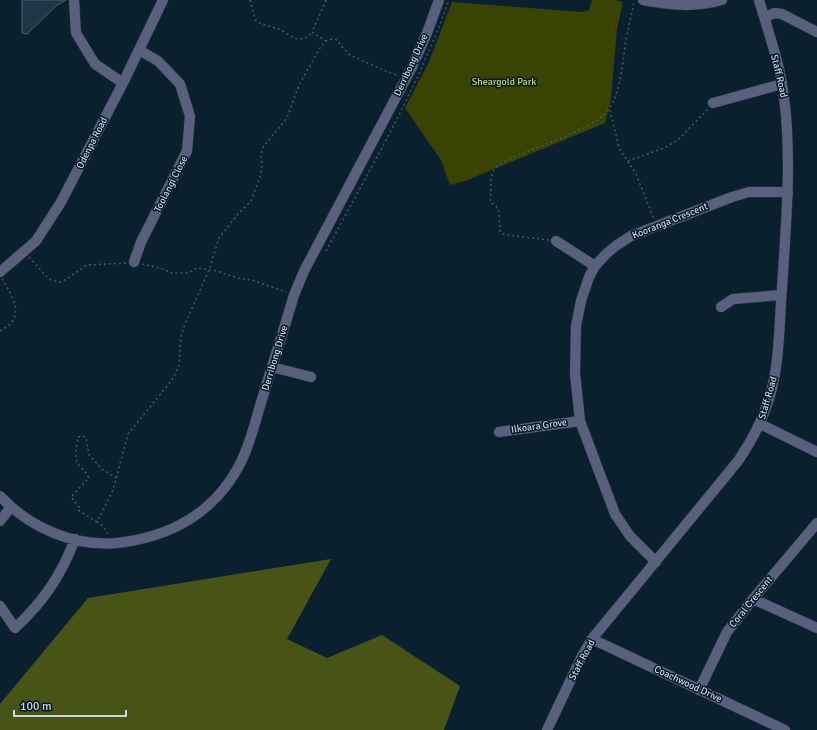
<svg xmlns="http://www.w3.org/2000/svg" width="817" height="730" viewBox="0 0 817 730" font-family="Signika,sans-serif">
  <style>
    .green { fill: #394302 }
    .forest { fill: #485316 }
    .building { fill: #203546; stroke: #4a6173 }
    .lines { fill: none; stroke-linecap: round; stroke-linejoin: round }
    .minor-casing { stroke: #263a48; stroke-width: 11 }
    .path { stroke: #475967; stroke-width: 1.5; stroke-dasharray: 2 3; stroke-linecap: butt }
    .minor { stroke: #58607d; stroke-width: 10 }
    .labels { text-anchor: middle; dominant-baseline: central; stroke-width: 3; stroke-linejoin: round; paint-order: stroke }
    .street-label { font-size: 10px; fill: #cad7e1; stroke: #031625 }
    .park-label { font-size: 10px; fill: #c7dd72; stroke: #031625 }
  </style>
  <rect width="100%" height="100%" fill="#0b202f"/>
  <path class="green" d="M592 0H616L623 2 617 29 611 99 605 123 465 181 450 185 441 160 405 108 429 62 452 2 581 12 589 10Z"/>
  <path class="forest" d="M331 559 287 639 327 658 382 635 460 686 444 730H0V704L88 598Z"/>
  <path class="building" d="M22 0H66L56 6 27 34 22 33Z"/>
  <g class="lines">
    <g class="minor-casing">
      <path id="minor" d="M74 0 76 33 95 64 123 83
        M643 0C671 5 694 8 722 0
        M764 17 775 13 782 14 817 32
        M713 103 782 84
        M556 241 595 266
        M134 262 141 242 187 151 190 116 180 84 158 61 139 50
        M0 272 36 241 61 202 123 83 163 0
        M721 307 733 299 781 295
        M272 367 311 377
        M760 424 817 452
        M499 432 580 421
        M0 496C29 527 73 547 117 543 171 537 216 512 241 462 251 442 256 418 263 396 273 363 284 329 294 295L304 271 412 67 427 33 439 0
        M0 521 11 507
        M656 562 630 536 615 514 580 421 575 373 576 326 581 301 589 277 595 266 606 254 617 245 631 236 732 197 749 192H788
        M753 599 817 628
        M0 606 15 628C43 602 61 576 75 539
        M592 639 785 730
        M699 690 727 632 753 599 817 523
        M547 730 582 656 592 639 738 461C751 442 762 422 769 399 780 364 779 324 782 288 786 224 792 160 784 97 780 64 768 31 759 0"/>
    </g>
    <path class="path" d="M250 0 256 21C264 26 272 26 281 30 292 36 300 46 312 32
      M326 0 312 32 326 41
      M610 110 619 148 636 174 654 219
      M628 161 664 148 678 140 708 109
      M549 240 506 235 500 232 499 212 496 206 490 202C492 193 489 181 493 172 497 163 512 158 521 154 543 145 597 127 609 109 623 87 622 59 627 35 629 24 632 13 634 2
      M326 251C370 169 418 88 449 0
      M29 257 46 276 51 280 59 282 65 280 87 265 127 263
      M142 264 163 269 171 273H188L197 268 217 271 238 278 252 280 286 292
      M0 331C5 328 12 324 14 318 20 308 8 288 2 279
      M97 522 78 510 79 507 71 497 89 478C85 470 82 470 78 464 74 458 77 445 78 437L83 436 86 438 89 455 102 469 116 478
      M108 534 104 527 97 522 113 490 128 434 172 380 179 366 181 336 185 324 209 270 219 238 238 214 251 201 260 177 262 164 261 156 263 147 287 118 299 85 320 48 326 41 332 39 337 40 343 48 350 55 383 70 399 76"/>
    <use href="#minor" class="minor"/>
  </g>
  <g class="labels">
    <g class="street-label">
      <text transform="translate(411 65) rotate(-65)">Derribong Drive</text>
      <text transform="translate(779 76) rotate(77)">Staff Road</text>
      <text transform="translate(92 143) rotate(-63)">Odenpa Road</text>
      <text transform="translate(171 184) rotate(-63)">Toolangi Close</text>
      <text transform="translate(670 221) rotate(-22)">Kooranga Crescent</text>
      <text transform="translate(275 358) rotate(-73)">Derribong Drive</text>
      <text transform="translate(768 398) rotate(-74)">Staff Road</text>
      <text transform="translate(539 426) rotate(-8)">Ilkoara Grove</text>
      <text transform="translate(751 602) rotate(-51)">Coral Crescent</text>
      <text transform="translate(582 660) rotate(-62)">Staff Road</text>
      <text transform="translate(688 684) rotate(25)">Coachwood Drive</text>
    </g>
    <g class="park-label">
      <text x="504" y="82">Sheargold Park</text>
    </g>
  </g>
  <path d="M14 710v6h112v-6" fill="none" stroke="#cad7e1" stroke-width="2"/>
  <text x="20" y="710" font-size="12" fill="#cad7e1" stroke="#031625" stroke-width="3" paint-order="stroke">100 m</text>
</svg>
